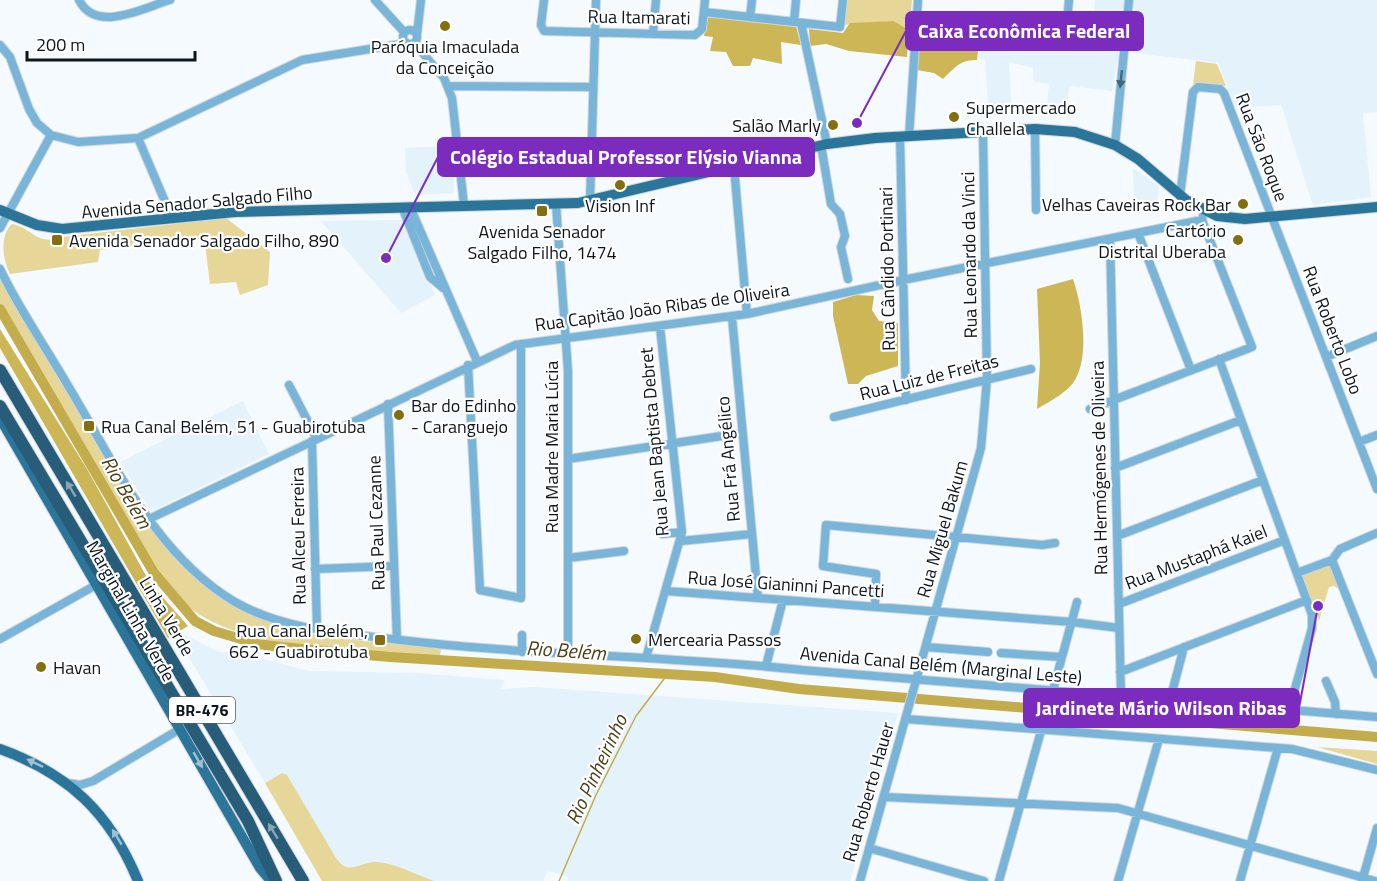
<svg xmlns="http://www.w3.org/2000/svg" width="1377" height="881" viewBox="0 0 1377 881" font-family="'Titillium Web',sans-serif">
  <style>
    .built { fill: #e4f2fb }
    .green { fill: #e6d697 }
    .forest { fill: #cdb656 }
    .lines { fill: none; stroke-linecap: round; stroke-linejoin: round }
    .stream { stroke: #c3ac4b; stroke-width: 1.5 }
    .river { stroke: #c3ac4b; stroke-width: 10 }
    .minor-casing { stroke: #d0d6da; stroke-width: 10 }
    .major-casing { stroke: #d0d6da; stroke-width: 12 }
    .highway-casing { stroke: #d0d6da; stroke-width: 14 }
    .minor { stroke: #78b5d8; stroke-width: 8 }
    .major { stroke: #2c759a; stroke-width: 10 }
    .highway { stroke: #285d79; stroke-width: 12 }
    .oneway { fill: #42667a }
    .oneway2 { fill: #89a6b5 }
    .oneway3 { fill: #a0c1d2 }
    .poi-dot { fill: #836f0d; stroke: #fff; stroke-width: 2 }
    .labels { text-anchor: middle; dominant-baseline: central; stroke-width: 4.5; stroke-linejoin: round; paint-order: stroke }
    .shield { fill: #fff; stroke: #565d61; stroke-width: 1.5 }
    .shield-label { font-size: 16px; font-weight: bold; fill: #0d171d }
    .street-label { font-size: 18px; fill: #0d171d; stroke: #fff }
    .poi-label { font-size: 18px; fill: #0d171d; stroke: #fff; text-anchor: start }
    .water-label { font-size: 20px; font-style: italic; fill: #4c4219; stroke: #fff }
    .leader { fill: none; stroke: #7b2cbf; stroke-width: 2 }
    .callout-dot { fill: #7b2cbf; stroke: #fff; stroke-width: 2 }
    .callout { fill: #7b2cbf; stroke: #7b2cbf; stroke-width: 2 }
    .callout-label { font-size: 20px; text-anchor: middle; font-weight: bold; fill: #fff }
  </style>
  <rect width="100%" height="100%" fill="#f5fafe"/>
  <path class="built" d="M1095 0H1377V112L1363 113 1371 197 1313 205 1281 105 1236 108 1218 63 1119 51 1112 91 1069 86 1066 114H1046L1049 84 1034 82 1033 68 1009 62 1012 114 989 115 985 60 978 57 982 30 1091 40Z
    M453 146 454 193 415 195 406 171 405 148Z
    M1133 168 1159 186 1157 205 1134 198Z
    M403 220 435 295 401 313 321 221Z
    M243 401 269 454 154 510 149 508 120 462Z
    M182 633 218 652H237L309 671 417 673 504 680 501 689 534 687 898 713 850 881H567L569 877 548 871 543 881H434L378 861 350 869 339 864 287 775 282 773 265 783 176 636Z"/>
  <path class="green" d="M846 0H912L909 30 894 21 844 25Z
    M1196 61 1217 64 1226 86 1193 84Z
    M226 218 270 252 268 285 240 295 236 282 210 284 204 236 100 250 98 262 10 274C2 259 0 234 12 224 35 229 35 246 62 237Z
    M0 279 147 522 156 535C181 557 212 590 239 608 292 641 380 641 441 649L440 656C364 651 249 654 187 606 175 597 166 583 156 572L0 304Z
    M1331 565 1341 591 1334 586 1329 587 1319 621 1302 576Z
    M1317 747 1377 751V764Z
    M282 773 287 775 336 858C349 878 362 860 379 862 396 864 417 875 434 881H322L265 783Z"/>
  <path class="forest" d="M707 16 796 26 801 45 781 42 782 64 753 58 750 66H733L726 52 710 51 713 37 704 36Z
    M894 21 909 30 907 57 849 51 826 44 810 46 809 29 843 33 850 23Z
    M920 25 980 32 977 60C961 59 954 68 943 79L934 73 917 70Z
    M1073 279C1082 305 1090 355 1075 380 1067 393 1050 401 1037 409L1040 363 1037 289Z
    M856 295 874 296 872 310 879 321 898 323V366L866 376 858 384H848L833 316V302Z
    M0 329 87 469 150 583 188 626 168 638 0 348Z"/>
  <g class="lines">
    <path class="stream" d="M559 881 596 795 636 716 667 675"/>
    <path class="river" d="M0 309 154 573 195 621 214 631 258 644 281 647 390 657 715 677 799 689 1377 737"/>
    <g class="minor-casing">
      <path id="minor" d="M79 0C96 34 143 8 170 0
        M375 0 404 32
        M544 0 541 25 544 31 695 35 702 29 705 0
        M704 12 840 27 843 0
        M750 17 752 0
        M918 19 1066 33 1069 0
        M794 22 796 0
        M801 23 827 144
        M403 37a7 7 0 1 1 14 0a7 7 0 1 1-14 0Z
        M417 34 421 0
        M653 34 656 0
        M414 43 444 78 452 98 464 205
        M0 45 10 57 29 109 37 123 51 135 78 142 138 138 302 60 407 43
        M448 86 593 87
        M1035 129 1036 210
        M900 136 906 400
        M909 136 918 0
        M138 138 172 218
        M821 145 831 204 840 214 845 236 841 247 848 279
        M1115 145 1129 0
        M734 167 747 314
        M1180 196 1193 92 1198 87 1220 89 1224 93 1377 489
        M590 202 596 0
        M556 204 568 371V654
        M402 207 430 277 443 288
        M410 207 477 361
        M0 228 51 135
        M1138 233 1191 370
        M1110 239 1121 696
        M0 269C19 309 45 346 67 384 113 460 155 555 235 602 282 629 339 633 392 639 528 656 666 655 802 670L1377 717
        M732 317 758 598
        M1326 357 1377 336
        M1219 359 1312 615V628L1289 710
        M468 365 480 590 521 598V344
        M289 385 317 439
        M388 404 397 640
        M1090 409 1252 347 1202 220
        M834 417 1031 369
        M312 441 317 629
        M1359 442 1377 435
        M568 459 742 433
        M1115 468 1241 420
        M149 519 515 345 747 314 903 280 1202 220 1204 211
        M662 534 682 532
        M1117 536 1263 480
        M681 541 752 534
        M568 558 624 551
        M1332 560 1377 674
        M315 569 394 566
        M1297 573 1332 560 1340 549 1377 533
        M666 591 1072 622 1119 628
        M1119 604 1285 540
        M875 607 876 574 823 566 826 525 1042 545 1055 543
        M0 639 96 585
        M926 647 988 652
        M522 652V635
        M1001 653 1062 657
        M646 658 682 532 660 327
        M766 666 783 600
        M1120 672 1307 600
        M1326 681 1335 702 1336 714
        M1053 690 1077 602
        M1170 700 1184 647
        M906 719 1292 749 1377 770
        M67 783 80 785 93 781 180 729
        M884 797 1118 808 1375 881
        M869 848 984 881
        M860 881 981 448 987 379 983 131
        M999 881 1041 731
        M1118 881 1159 739
        M1240 881 1278 748
        M1362 881 1377 828"/>
    </g>
    <g class="major-casing">
      <path id="major" d="M0 210 37 225 62 229 235 212 578 203 827 144 875 138 1035 129 1075 132 1115 145 1138 159 1186 200 1217 216 1245 219 1377 207
        M0 418 260 868 271 881
        M0 749C69 774 110 813 138 881"/>
    </g>
    <g class="highway-casing">
      <path id="highway" d="M0 370 303 881
        M0 406 248 821 276 881"/>
    </g>
    <use href="#minor" class="minor"/>
    <use href="#major" class="major"/>
    <use href="#highway" class="highway"/>
  </g>
  <defs><path id="oneway-solid" d="M-6-.8H1V-3.2L6.5 0L1 3.2V.8H-6Z" transform="scale(1.5)"/></defs>
  <use class="oneway" href="#oneway-solid" transform="translate(1121 79) rotate(96)"/>
  <g class="oneway2">
    <use href="#oneway-solid" transform="translate(71 489) rotate(-121)"/>
    <use href="#oneway-solid" transform="translate(273 831) rotate(-121)"/>
  </g>
  <g class="oneway3">
    <use href="#oneway-solid" transform="translate(198 760) rotate(60)"/>
    <use href="#oneway-solid" transform="translate(35 763) rotate(-154)"/>
    <use href="#oneway-solid" transform="translate(117 837) rotate(-121)"/>
  </g>
  <g class="poi-dot">
    <circle cx="445" cy="26" r="6"/>
    <circle cx="954" cy="117" r="6"/>
    <circle cx="833" cy="125" r="6"/>
    <circle cx="620" cy="185" r="6"/>
    <circle cx="1243" cy="204" r="6"/>
    <rect x="536" y="205" width="12" height="12" rx="3"/>
    <rect x="51" y="234" width="12" height="12" rx="3"/>
    <circle cx="1238" cy="240" r="6"/>
    <circle cx="399" cy="415" r="6"/>
    <rect x="83" y="420" width="12" height="12" rx="3"/>
    <circle cx="636" cy="639" r="6"/>
    <rect x="374" y="634" width="12" height="12" rx="3"/>
    <circle cx="41" cy="667" r="6"/>
  </g>
  <g class="labels">
    <rect class="shield" x="169" y="697" width="66" height="26" rx="4.5"/>
    <g class="shield-label">
      <text x="202" y="710">BR-476</text>
    </g>
    <g class="street-label">
      <text transform="translate(639 17) rotate(1)">Rua Itamarati</text>
      <text transform="translate(1262 147) rotate(69)">Rua São Roque</text>
      <text transform="translate(197 202) rotate(-5)">Avenida Senador Salgado Filho</text>
      <text transform="translate(969 255) rotate(-91)">Rua Leonardo da Vinci</text>
      <text transform="translate(887 269) rotate(-91)">Rua Cândido Portinari</text>
      <text transform="translate(662 307) rotate(-8)">Rua Capitão João Ribas de Oliveira</text>
      <text transform="translate(1333 330) rotate(69)">Rua Roberto Lobo</text>
      <text transform="translate(929 377) rotate(-14)">Rua Luiz de Freitas</text>
      <text transform="translate(654 442) rotate(-95)">Rua Jean Baptista Debret</text>
      <text transform="translate(551 447) rotate(-90)">Rua Madre Maria Lúcia</text>
      <text transform="translate(728 459) rotate(-95)">Rua Frá Angélico</text>
      <text transform="translate(1099 468) rotate(-91)">Rua Hermógenes de Oliveira</text>
      <text transform="translate(376 523) rotate(-92)">Rua Paul Cezanne</text>
      <text transform="translate(942 529) rotate(-74)">Rua Miguel Bakum</text>
      <text transform="translate(298 536) rotate(-91)">Rua Alceu Ferreira</text>
      <text transform="translate(1196 557) rotate(-21)">Rua Mustaphá Kaiel</text>
      <text transform="translate(786 584) rotate(4)">Rua José Gianinni Pancetti</text>
      <text transform="translate(131 611) rotate(60)">Marginal Linha Verde</text>
      <text transform="translate(167 616) rotate(59)">Linha Verde</text>
      <text transform="translate(941 665) rotate(5)">Avenida Canal Belém (Marginal Leste)</text>
      <text transform="translate(868 792) rotate(-74)">Rua Roberto Hauer</text>
    </g>
    <g class="poi-label">
      <text x="445" y="46" text-anchor="middle">Paróquia Imaculada<tspan x="445" dy="21">da Conceição</tspan></text>
      <text x="966" y="107">Supermercado<tspan x="966" dy="21">Challela</tspan></text>
      <text x="821" y="125" text-anchor="end">Salão Marly</text>
      <text x="1231" y="204" text-anchor="end">Velhas Caveiras Rock Bar</text>
      <text x="620" y="205" text-anchor="middle">Vision Inf</text>
      <text x="1226" y="230" text-anchor="end">Cartório<tspan x="1226" dy="21">Distrital Uberaba</tspan></text>
      <text x="542" y="231" text-anchor="middle">Avenida Senador<tspan x="542" dy="21">Salgado Filho, 1474</tspan></text>
      <text x="69" y="240">Avenida Senador Salgado Filho, 890</text>
      <text x="411" y="405">Bar do Edinho<tspan x="411" dy="21">- Caranguejo</tspan></text>
      <text x="101" y="426">Rua Canal Belém, 51 - Guabirotuba</text>
      <text x="368" y="630" text-anchor="end">Rua Canal Belém,<tspan x="368" dy="21">662 - Guabirotuba</tspan></text>
      <text x="648" y="639">Mercearia Passos</text>
      <text x="53" y="667">Havan</text>
    </g>
    <g class="water-label">
      <text transform="translate(127 492) rotate(60)">Rio Belém</text>
      <text transform="translate(566 650) rotate(4)">Rio Belém</text>
      <text transform="translate(596 769) rotate(-65)">Rio Pinheirinho</text>
    </g>
  </g>
  <path class="leader" d="M857 123L906 31M386 258L438 157M1318 606L1299 708"/>
  <g class="callout-dot">
    <circle cx="857" cy="123" r="6"/>
    <circle cx="386" cy="258" r="6"/>
    <circle cx="1318" cy="606" r="6"/>
  </g>
  <g class="callout">
    <rect x="906" y="12" width="237" height="38" rx="6"/>
    <rect x="438" y="138" width="376" height="38" rx="6"/>
    <rect x="1024" y="689" width="275" height="38" rx="6"/>
  </g>
  <g class="callout-label">
    <text x="1024" y="38">Caixa Econômica Federal</text>
    <text x="626" y="164">Colégio Estadual Professor Elýsio Vianna</text>
    <text x="1161" y="715">Jardinete Mário Wilson Ribas</text>
  </g>
  <path d="M27 51v9h168v-9" fill="none" stroke="#0d171d" stroke-width="3"/>
  <text x="36" y="51" font-size="18" fill="#0d171d" stroke="#ffffff" stroke-width="4.5" paint-order="stroke">200 m</text>
</svg>
